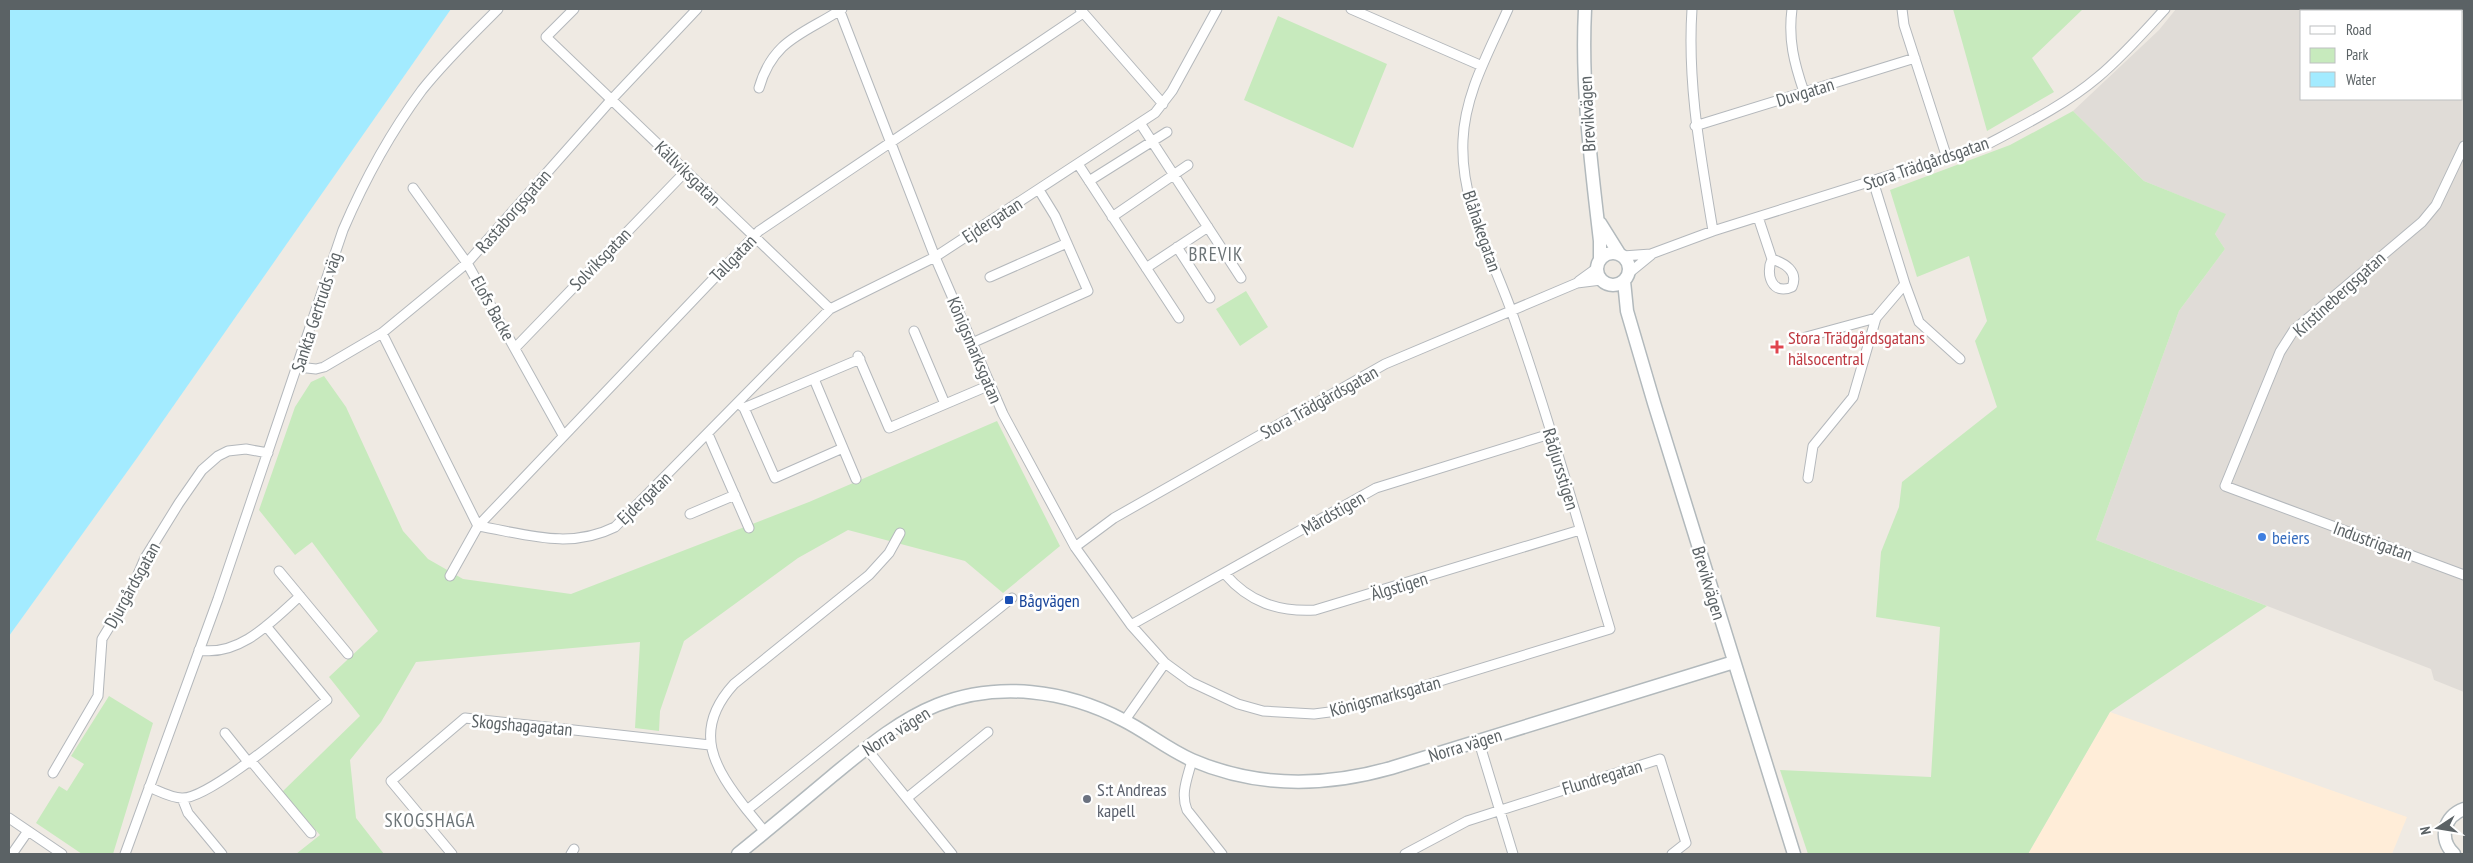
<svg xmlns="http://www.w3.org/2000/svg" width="2473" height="863" viewBox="0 0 2473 863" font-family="'PT Sans Narrow',sans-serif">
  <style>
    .commercial { fill: #ffedd8 }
    .industrial { fill: #e0dcd7; fill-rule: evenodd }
    .green { fill: #c7eabd }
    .water { fill: #a3ebff }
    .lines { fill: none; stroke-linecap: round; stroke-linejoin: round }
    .street-casing { stroke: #b4b8bc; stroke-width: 11 }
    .secondary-casing { stroke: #b2b9bc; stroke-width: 15 }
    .street { stroke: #fff; stroke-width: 9 }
    .secondary { stroke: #fff; stroke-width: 12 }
    .health-dot { fill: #e0444e; stroke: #fff; stroke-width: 2 }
    .shop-dot { fill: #3f7fe0; stroke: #fff; stroke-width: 2 }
    .transit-dot { fill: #1a4fb4; stroke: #fff; stroke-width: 2 }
    .worship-dot { fill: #6b7280; stroke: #fff; stroke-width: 2 }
    .labels { text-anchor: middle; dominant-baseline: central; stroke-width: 5; stroke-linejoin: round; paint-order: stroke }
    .street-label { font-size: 18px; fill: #5b6265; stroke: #fff }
    .health-label { font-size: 18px; fill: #be3a42; stroke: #fff; text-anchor: start }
    .shop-label { font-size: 18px; fill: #366cbe; stroke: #fff; text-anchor: start }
    .transit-label { font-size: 18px; fill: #164399; stroke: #fff; text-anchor: start }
    .worship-label { font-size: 18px; fill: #5b616d; stroke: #fff; text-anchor: start }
    .neighbourhood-label { font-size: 19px; letter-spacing: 1px; fill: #6c7477; stroke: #fff }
  </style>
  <rect width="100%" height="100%" fill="#efeae3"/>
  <path class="commercial" d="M2110 712 2407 817 2392 854H2028Z"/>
  <path class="industrial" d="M2176 9H2464V692L2434 680 2431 669 2096 540 2179 311 2225 249 2215 234 2225 214 2144 181 2073 111 2159 30ZM2302 11H2462V99H2302Z"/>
  <path class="green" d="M1953 9H2083L2032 58 2054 92 1987 131Z
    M1278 16 1387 64 1353 148 1244 100Z
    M2073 111 2144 181 2226 214 2215 234 2225 249 2179 311 2096 540 2267 606 2110 712 2028 854H1808L1780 770 1931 777 1940 627 1876 617 1881 552 1899 507 1902 482 1997 407 1975 341 1987 321 1969 256 1917 277 1890 190 2010 145Z
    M1246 291 1268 327 1240 346 1216 309Z
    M324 376 346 407 403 531 428 559 463 579 571 594 809 502 997 421 1060 546 1003 593 965 561 848 530 798 558 684 641 660 711 659 731 635 728 640 642 416 662 381 722 350 760 356 818 384 854H296L320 835 282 792 360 716 329 677 378 631 312 542 295 555 259 510 295 407 311 382Z
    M109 696 153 723 113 854H82L36 823 59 786 67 791 84 764 71 756Z"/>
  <path class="water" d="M9 9H451L137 458 9 636Z"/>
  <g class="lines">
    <g class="street-casing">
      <path id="street" d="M574 9 546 37 830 309
        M839 9 935 257 1003 414 1075 547 1131 625 1165 663 1191 682 1238 704 1263 711 1314 714 1345 710 1610 629C1578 523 1548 415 1511 310 1491 254 1460 202 1463 140 1465 93 1489 52 1508 9
        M1080 9 1163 104
        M1351 9 1482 66
        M1692 9C1687 84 1701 157 1713 231
        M1792 9C1788 39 1794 63 1804 92
        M1902 9 1904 25 1947 158
        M2451 9 2457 11
        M759 88C773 39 804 34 842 9
        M1140 123 1241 278
        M1695 126 1915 58
        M2464 146 2436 205 2422 222 2294 330 2280 352 2225 486 2464 575
        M1078 164 1179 318
        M1089 181 1167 132
        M413 188 467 263 563 435
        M1112 217 1188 165
        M1758 217 1772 259C1765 274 1772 296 1792 287 1799 271 1784 263 1772 259
        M1177 247 1210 298
        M1623 256 1651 254 1713 231 1986 145C2024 125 2065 105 2098 77 2122 57 2143 33 2165 9
        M1146 268 1208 227
        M1629 273 1651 255
        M990 277 1067 243
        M1579 281 1597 268
        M1905 284 1919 322 1960 359
        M914 331 945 404
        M382 333 478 526
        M1806 337 1876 318
        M972 343 1088 291 1055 216 1039 190
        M515 348 686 171
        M858 356 889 428 990 385
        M298 367 316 369 324 367 382 333 467 263 612 99 697 9
        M814 379 856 479
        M738 403 744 408 775 478 843 448
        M744 408 860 359
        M708 434 749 528
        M1808 478 1813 446 1853 397 1876 318 1905 284 1873 181
        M690 514 735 495
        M478 526C526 534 569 550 615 527L830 309 935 257 1155 113 1172 91 1217 9
        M900 533 889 553 869 575 734 684C691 731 714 768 747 810L1012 598
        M1075 547 1114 518 1385 364 1577 283 1601 280
        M279 571 348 654
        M1225 574C1249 602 1278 612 1315 610L1580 530
        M450 576 478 526 759 231 1083 13
        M1131 625 1376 488 1550 434
        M199 650C240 657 272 621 300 596
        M1125 720 1165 663
        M225 733 249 763
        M1479 742 1513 854
        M866 748 952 854
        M1192 760C1188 777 1180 793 1187 810L1222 854
        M251 761 311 833
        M53 773 98 696 102 639 130 593 145 558 179 503 202 470 218 456 228 451 246 449 268 453
        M149 787C159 791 171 798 182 798 210 799 301 720 327 700L266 626
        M182 798 188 813 222 854
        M907 798 988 732
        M747 810 765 832
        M9 818 62 854
        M12 854 28 831
        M125 854 218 599 343 230C364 181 390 133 422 90 445 61 472 35 498 9
        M452 854 391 781 465 718 710 745
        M571 854 574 849
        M1405 854 1467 821 1660 759 1686 843 1672 854"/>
    </g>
    <g class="secondary-casing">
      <path id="secondary" d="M1585 9C1581 87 1591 163 1600 241V260
        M1600 223 1620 255
        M1597 269a16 16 0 1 1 32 0a16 16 0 1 1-32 0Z
        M1624 281 1627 311 1654 403 1794 854
        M738 854C769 829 800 803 831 777 864 750 897 721 937 705 998 681 1066 690 1123 720 1147 732 1167 749 1192 760 1257 788 1324 787 1391 768L1734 662
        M2454 854C2438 839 2444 816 2464 809"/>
    </g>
    <use href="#street" class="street"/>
    <use href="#secondary" class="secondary"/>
  </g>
  <path class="health-dot" d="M1774.5 339.5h5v5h5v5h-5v5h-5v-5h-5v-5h5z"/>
  <circle class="shop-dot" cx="2262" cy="537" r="5"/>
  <rect class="transit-dot" x="1004" y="595" width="10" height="10" rx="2.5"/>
  <circle class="worship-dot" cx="1087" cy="799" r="5"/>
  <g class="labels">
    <g class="street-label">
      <text transform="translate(1805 92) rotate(-17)">Duvgatan</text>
      <text transform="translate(1587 114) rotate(-93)">Brevikvägen</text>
      <text transform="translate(1926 163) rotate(-19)">Stora Trädgårdsgatan</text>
      <text transform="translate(688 173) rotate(44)">Källviksgatan</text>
      <text transform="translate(513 211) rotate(-49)">Rastaborgsgatan</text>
      <text transform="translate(992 220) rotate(-33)">Ejdergatan</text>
      <text transform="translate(1482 231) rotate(71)">Blåhakegatan</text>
      <text transform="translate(733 258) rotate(-46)">Tallgatan</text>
      <text transform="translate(600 259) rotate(-46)">Solviksgatan</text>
      <text transform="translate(2339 294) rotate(-42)">Kristinebergsgatan</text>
      <text transform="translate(493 308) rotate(61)">Elofs Backe</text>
      <text transform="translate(316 312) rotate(-72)">Sankta Gertruds väg</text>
      <text transform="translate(975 350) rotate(67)">Königsmarksgatan</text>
      <text transform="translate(1319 402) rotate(-29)">Stora Trädgårdsgatan</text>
      <text transform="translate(1561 469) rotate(73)">Rådjursstigen</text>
      <text transform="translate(644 498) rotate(-44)">Ejdergatan</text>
      <text transform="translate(1333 513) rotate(-30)">Mårdstigen</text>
      <text transform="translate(2373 541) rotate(20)">Industrigatan</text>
      <text transform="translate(1709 583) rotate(73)">Brevikvägen</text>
      <text transform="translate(132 585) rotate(-61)">Djurgårdsgatan</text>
      <text transform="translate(1399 586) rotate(-17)">Älgstigen</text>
      <text transform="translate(1385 696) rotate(-15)">Königsmarksgatan</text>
      <text transform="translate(522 725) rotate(5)">Skogshagagatan</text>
      <text transform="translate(896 731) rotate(-32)">Norra vägen</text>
      <text transform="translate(1465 745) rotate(-17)">Norra vägen</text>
      <text transform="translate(1602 777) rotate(-17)">Flundregatan</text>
    </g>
    <g class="health-label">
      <text x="1788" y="337">Stora Trädgårdsgatans<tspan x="1788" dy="21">hälsocentral</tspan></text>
    </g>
    <g class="shop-label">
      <text x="2272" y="537">beiers</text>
    </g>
    <g class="transit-label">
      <text x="1019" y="600">Bågvägen</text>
    </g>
    <g class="worship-label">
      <text x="1097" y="789">S:t Andreas<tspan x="1097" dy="21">kapell</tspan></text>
    </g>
    <g class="neighbourhood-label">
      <text x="1216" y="254">BREVIK</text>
      <text x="430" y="820">SKOGSHAGA</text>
    </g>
  </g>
  <rect width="2473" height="863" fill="none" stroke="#5b6265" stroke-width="20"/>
  <rect x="2300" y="10" width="162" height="90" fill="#ffffff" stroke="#bdc0c1"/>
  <rect x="2310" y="26" width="25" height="8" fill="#ffffff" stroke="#bdc0c1"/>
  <text x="2346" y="35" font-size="15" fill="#5b6265">Road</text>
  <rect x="2310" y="48" width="25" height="15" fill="#c7eabd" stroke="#bdc0c1"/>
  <text x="2346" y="60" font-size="15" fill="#5b6265">Park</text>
  <rect x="2310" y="72" width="25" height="15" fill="#a3ebff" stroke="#bdc0c1"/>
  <text x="2346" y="85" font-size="15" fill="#5b6265">Water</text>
  <g transform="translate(2438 828) rotate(258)" stroke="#ffffff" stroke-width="4" paint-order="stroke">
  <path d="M0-4L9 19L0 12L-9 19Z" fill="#5b6265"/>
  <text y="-8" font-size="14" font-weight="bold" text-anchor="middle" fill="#5b6265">N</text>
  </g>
</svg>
